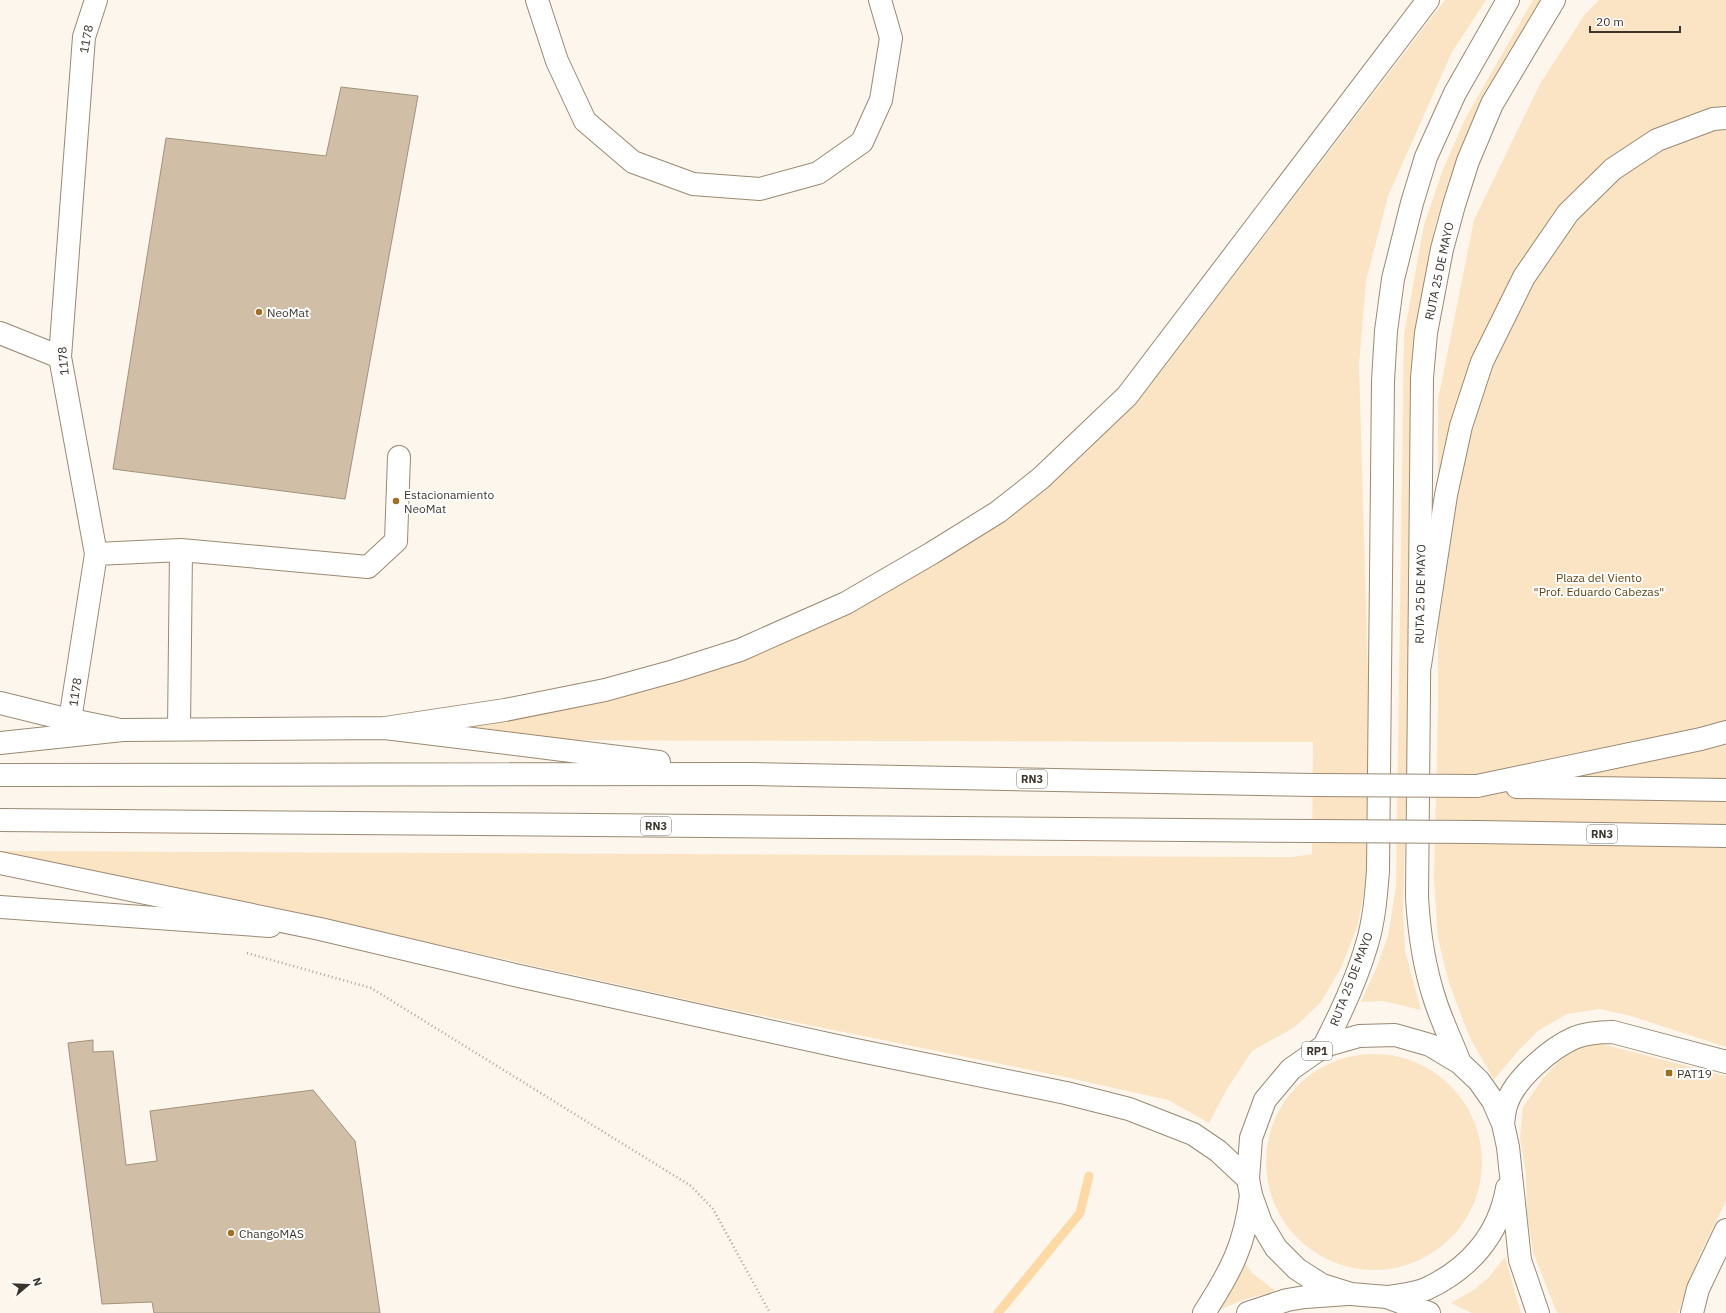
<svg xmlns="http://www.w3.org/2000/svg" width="1726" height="1313" viewBox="0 0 1726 1313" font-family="'IBM Plex Sans',sans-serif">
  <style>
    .green { fill: #fbe4c3 }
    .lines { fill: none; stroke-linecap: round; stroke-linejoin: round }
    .stream { stroke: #fed9a5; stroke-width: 9 }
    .building { fill: #d0bea6; stroke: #a2927b }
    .minor-casing { stroke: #9a8973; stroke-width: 24 }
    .major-casing { stroke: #9a8973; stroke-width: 24 }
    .highway-casing { stroke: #9a8973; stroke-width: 24 }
    .path { stroke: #aaa39a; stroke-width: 2.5; stroke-dasharray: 1 3; stroke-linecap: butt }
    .minor { stroke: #fff; stroke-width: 22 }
    .major { stroke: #fff; stroke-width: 22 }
    .highway { stroke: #fff; stroke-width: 22 }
    .highway-bridge-casing { stroke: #9a8973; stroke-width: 24; stroke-linecap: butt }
    .highway-bridge { stroke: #fff; stroke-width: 22 }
    .poi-dot { fill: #9f7022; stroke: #fff; stroke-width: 1.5 }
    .labels { text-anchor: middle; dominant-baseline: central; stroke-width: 4; stroke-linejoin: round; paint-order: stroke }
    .shield { fill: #fff; stroke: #76726b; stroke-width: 1 }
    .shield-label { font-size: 11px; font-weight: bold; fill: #3c352c }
    .street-label { font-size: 12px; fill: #3c352c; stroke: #fff }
    .poi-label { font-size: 12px; fill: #3c352c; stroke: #fff; text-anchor: start }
    .park-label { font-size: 12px; fill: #624310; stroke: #fff }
  </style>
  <rect width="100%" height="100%" fill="#fdf6ec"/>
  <path class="green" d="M1445 0H1486L1452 52 1388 196 1366 281 1359 365 1369 708 1368 869 1358 924 1341 968 1321 1002 1295 1027 1252 1051 1227 1089 1209 1123 1168 1100 1065 1077 715 1006 252 903 0 858V851L1292 857 1312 854 1313 742 469 740V718L739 651 1030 498 1080 458 1122 415 1162 370Z
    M1533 0H1544L1475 125 1450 176 1434 229 1419 335 1403 911 1405 951 1421 1010 1383 1001 1361 1002 1376 969 1388 936 1396 887 1404 335 1424 225 1442 172 1465 119Z
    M1599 0H1726V1047L1631 1016 1600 1009 1567 1014 1539 1030 1518 1051 1494 1080 1469 1036 1449 983 1438 938 1434 880 1438 709V400L1474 220 1540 84 1585 14Z
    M1598 1043 1726 1076V1201L1700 1254 1678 1313H1557L1533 1252 1527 1214 1526 1174 1520 1138 1523 1107 1544 1077 1561 1059 1581 1047Z
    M1266 1162a108 108 0 1 1 216 0a108 108 0 1 1-216 0Z
    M1505 1257 1521 1313H1472L1451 1303 1475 1289 1489 1277Z
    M1242 1258 1252 1273 1277 1292C1256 1295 1237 1301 1218 1311Z"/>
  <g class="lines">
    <path class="stream" d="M998 1313 1080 1213 1089 1176"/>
  </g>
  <path class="building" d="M341 87 418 96 345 499 113 469 166 138 326 156Z
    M93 1040V1052L113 1051 126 1165 157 1161 150 1111 313 1090 355 1141 380 1313H154L152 1302 102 1304 68 1043Z"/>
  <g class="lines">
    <g class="minor-casing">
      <path id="minor" d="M537 0 557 61 585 121 633 162 693 184 760 189 818 173 862 142 881 100 891 38 880 0
        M0 333 60 357
        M96 554 181 550 368 567 396 541 399 457
        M70 720 96 554 60 357 84 37 96 0
        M179 729 181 550
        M0 907 270 926
        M1204 1313C1231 1271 1245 1245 1251 1195
        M1248 1313 1287 1300 1305 1297 1348 1294"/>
    </g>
    <g class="major-casing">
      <path id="major" d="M0 703 57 717 116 729
        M1324 1046C1341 1013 1357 979 1367 944 1374 921 1376 896 1378 871L1383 381 1386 331 1393 279 1412 203 1426 157 1455 93 1508 0
        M1460 1063C1452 1042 1442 1022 1435 1000 1424 967 1419 932 1417 897L1422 378 1426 333 1442 249 1454 205 1468 161 1492 104 1554 0
        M1503 1124C1504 1118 1504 1110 1507 1103 1515 1079 1551 1048 1574 1038 1586 1033 1600 1032 1613 1032L1726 1062
        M1387 1297C1400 1295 1415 1294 1426 1289 1469 1269 1499 1235 1507 1188
        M1429 1313 1387 1297 1351 1294 1322 1285 1297 1269 1276 1248 1261 1223 1251 1195 1248 1179 1251 1138 1265 1100 1291 1069 1324 1046 1359 1036 1395 1035 1430 1045 1460 1063 1479 1081 1493 1101 1503 1124 1508 1147 1520 1260 1538 1313
        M1692 1313 1698 1289 1726 1230"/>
    </g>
    <g class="highway-casing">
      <path id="highway" d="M1420 665 1446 495 1461 426 1482 362 1524 277 1568 213 1613 169 1657 140 1713 119 1726 118
        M385 728 505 710 605 690 674 671 740 650 846 603 932 553 998 512 1041 478 1127 396 1428 0
        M0 743 123 730 385 728 659 762
        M0 775 751 774 1313 785
        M1477 786 1701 739 1726 732
        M1517 787 1726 790
        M0 820 1313 831
        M1477 832 1726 836
        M0 863 320 929 519 976 851 1049 1066 1093 1129 1109 1193 1134 1218 1151 1248 1179"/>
    </g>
    <path class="path" d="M247 953 371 988 691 1186 713 1209 770 1313"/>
    <use href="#minor" class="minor"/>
    <use href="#major" class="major"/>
    <use href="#highway" class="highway"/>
    <g class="highway-bridge-casing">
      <path id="highway-bridge" d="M1313 785 1477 786
        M1313 831 1477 832"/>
    </g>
    <use href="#highway-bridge" class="highway-bridge"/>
  </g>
  <g class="poi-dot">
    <circle cx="259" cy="312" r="4"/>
    <circle cx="396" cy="501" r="4"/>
    <rect x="1665" y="1069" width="8" height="8" rx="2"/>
    <circle cx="231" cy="1233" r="4"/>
  </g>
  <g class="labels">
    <g class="shield">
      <rect x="1017" y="770" width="30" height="18" rx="3"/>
      <rect x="641" y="817" width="30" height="18" rx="3"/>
      <rect x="1587" y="825" width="30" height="18" rx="3"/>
      <rect x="1302" y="1042" width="30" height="18" rx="3"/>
    </g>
    <g class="shield-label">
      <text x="1032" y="779">RN3</text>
      <text x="656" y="826">RN3</text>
      <text x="1602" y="834">RN3</text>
      <text x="1317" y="1051">RP1</text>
    </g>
    <g class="street-label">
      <text transform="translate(86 39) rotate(-79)">1178</text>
      <text transform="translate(1439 271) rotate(-78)">RUTA 25 DE MAYO</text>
      <text transform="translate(63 361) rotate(-95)">1178</text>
      <text transform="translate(1420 594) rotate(-89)">RUTA 25 DE MAYO</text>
      <text transform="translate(75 692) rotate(-81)">1178</text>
      <text transform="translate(1351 979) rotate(-69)">RUTA 25 DE MAYO</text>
    </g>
    <g class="poi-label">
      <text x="267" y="312">NeoMat</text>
      <text x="404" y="494">Estacionamiento<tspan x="404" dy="14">NeoMat</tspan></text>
      <text x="1677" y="1073">PAT19</text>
      <text x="239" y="1233">ChangoMAS</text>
    </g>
    <g class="park-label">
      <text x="1599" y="577">Plaza del Viento<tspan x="1599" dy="14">"Prof. Eduardo Cabezas"</tspan></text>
    </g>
  </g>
  <g transform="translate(28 1285) rotate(71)" stroke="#ffffff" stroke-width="3" paint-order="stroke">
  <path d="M0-3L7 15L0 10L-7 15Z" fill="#3c352c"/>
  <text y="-6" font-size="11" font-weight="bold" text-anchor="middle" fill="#3c352c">N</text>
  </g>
  <path d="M1590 26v6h90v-6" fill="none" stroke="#3c352c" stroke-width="2"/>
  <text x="1596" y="26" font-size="12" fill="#3c352c" stroke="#ffffff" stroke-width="3" paint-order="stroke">20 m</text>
</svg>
